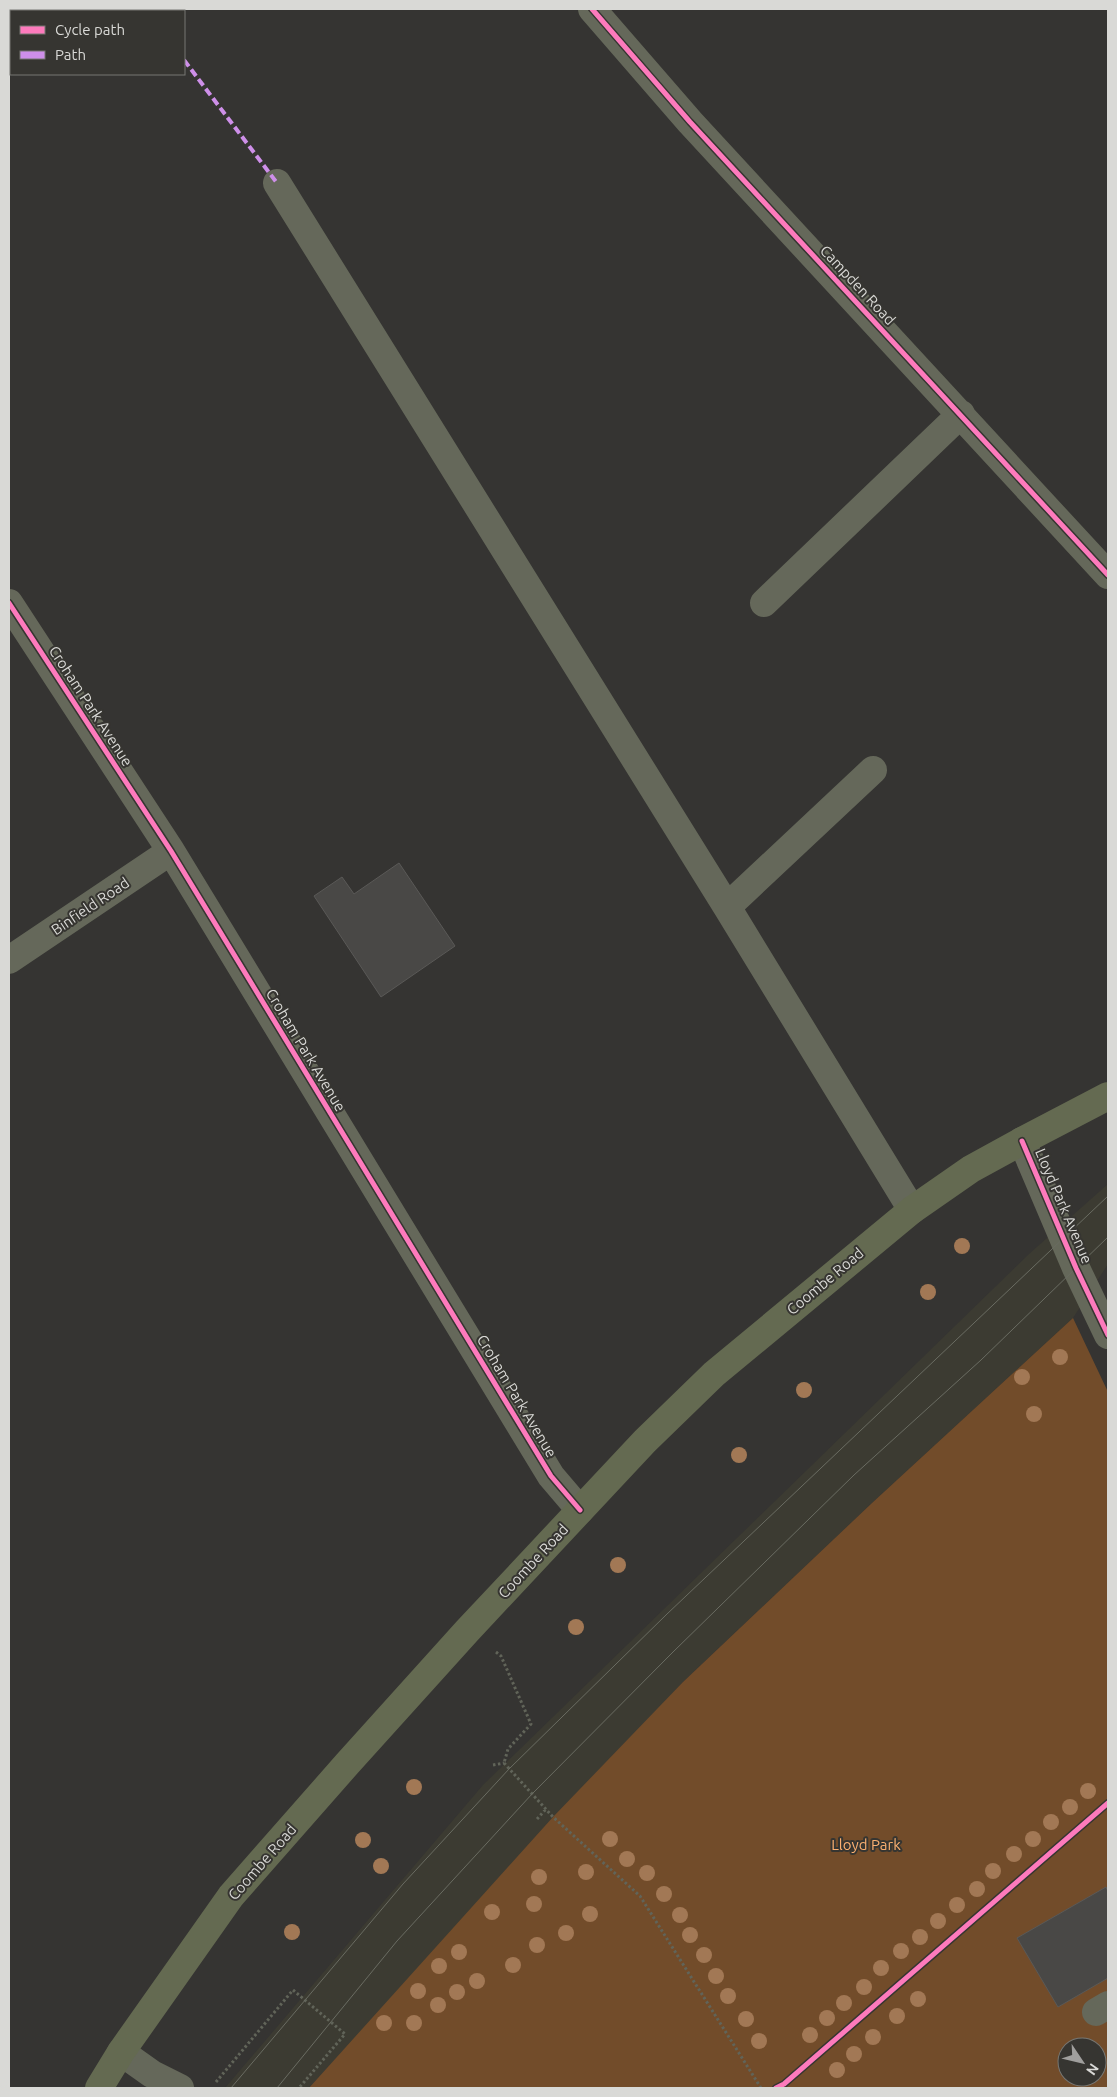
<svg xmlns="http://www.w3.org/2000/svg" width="1117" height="2097" viewBox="0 0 1117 2097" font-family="Ubuntu,sans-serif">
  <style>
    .built { fill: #3c3b32 }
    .green { fill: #724c2a; fill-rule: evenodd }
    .building { fill: #494846; stroke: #5a5957 }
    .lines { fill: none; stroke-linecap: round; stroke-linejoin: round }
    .path { stroke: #616459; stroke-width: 3; stroke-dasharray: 2.5 2.5; stroke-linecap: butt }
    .minor { stroke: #65685a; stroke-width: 28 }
    .major { stroke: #646a51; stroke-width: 28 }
    .tram { stroke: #6a6c62; stroke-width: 1 }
    .quiet { stroke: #ce8fe9; stroke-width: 4; stroke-dasharray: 8 4; stroke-linecap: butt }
    .cycleway-casing { stroke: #363531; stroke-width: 8 }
    .cycleway { stroke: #fd7abc; stroke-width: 5 }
    .tree { fill: #a27855 }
    .labels { text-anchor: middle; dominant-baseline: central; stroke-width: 4; stroke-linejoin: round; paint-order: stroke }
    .street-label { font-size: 15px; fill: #d9d9d6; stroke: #363531 }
    .park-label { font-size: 15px; fill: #fbb071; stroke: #363531 }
  </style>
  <rect width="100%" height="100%" fill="#353432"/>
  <path class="built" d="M1108 1184V1264L1073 1318 872 1503 683 1682 313 2088H225L483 1785 1029 1254Z"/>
  <path class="green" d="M1073 1318 1108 1392V2088H309L553 1817 683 1682 872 1503ZM1067 2047H1097V2077H1067Z"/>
  <path class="building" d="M399 863 455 946 381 997 314 896 342 877 354 894Z
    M1106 1887 1108 1891V1978L1058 2007 1017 1938Z"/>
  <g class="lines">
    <path class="path" d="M496 1652 501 1656 531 1724 508 1749 504 1763
      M504 1763 553 1817 640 1896 761 2088
      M493 1765 504 1763
      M537 1819 546 1809
      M216 2082 293 1990 345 2034 299 2088"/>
    <path class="minor" d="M592 9 690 122 1108 575
      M277 183 727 907 912 1210
      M9 603 171 851 551 1476 580 1510
      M764 603 961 414
      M727 907 873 770
      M9 960 171 851
      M1022 1141 1076 1268 1108 1335
      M1096 2012 1108 2005
      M121 2052 152 2074 180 2088"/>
    <path class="major" d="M99 2088 121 2052 231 1896 347 1764 467 1631 645 1441 714 1374 912 1210 971 1169 1022 1141 1108 1096"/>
    <path class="tram" d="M231 2088 403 1884 509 1769 667 1614 1108 1196
      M277 2088 397 1941 532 1794 673 1652 854 1475 981 1360 1108 1237"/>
    <path class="quiet" d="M145 9 147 11
      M184 60 277 183"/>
    <g class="cycleway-casing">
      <path id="cycleway" d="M592 9 690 122 1108 575
        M9 603 171 851 551 1476 580 1510
        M1022 1141 1076 1268 1108 1335
        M776 2088 784 2084 1108 1803"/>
    </g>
    <use href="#cycleway" class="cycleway"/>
  </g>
  <g class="tree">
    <circle cx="962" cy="1246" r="8"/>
    <circle cx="928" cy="1292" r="8"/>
    <circle cx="1060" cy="1357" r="8"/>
    <circle cx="1022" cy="1377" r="8"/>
    <circle cx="804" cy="1390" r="8"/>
    <circle cx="1034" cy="1414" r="8"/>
    <circle cx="739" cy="1455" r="8"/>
    <circle cx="618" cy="1565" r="8"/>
    <circle cx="576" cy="1627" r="8"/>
    <circle cx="414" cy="1787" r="8"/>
    <circle cx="1088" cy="1791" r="8"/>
    <circle cx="1070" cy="1807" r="8"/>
    <circle cx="1051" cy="1822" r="8"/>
    <circle cx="610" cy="1839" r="8"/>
    <circle cx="1033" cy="1839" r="8"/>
    <circle cx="363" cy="1840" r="8"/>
    <circle cx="1014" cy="1854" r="8"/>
    <circle cx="627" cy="1859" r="8"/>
    <circle cx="381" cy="1866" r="8"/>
    <circle cx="993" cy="1871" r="8"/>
    <circle cx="586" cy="1872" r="8"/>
    <circle cx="647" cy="1873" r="8"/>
    <circle cx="539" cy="1877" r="8"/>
    <circle cx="977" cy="1889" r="8"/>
    <circle cx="664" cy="1894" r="8"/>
    <circle cx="534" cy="1904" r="8"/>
    <circle cx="957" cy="1905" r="8"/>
    <circle cx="492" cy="1912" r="8"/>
    <circle cx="590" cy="1914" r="8"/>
    <circle cx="680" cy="1915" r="8"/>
    <circle cx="938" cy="1921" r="8"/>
    <circle cx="292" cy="1932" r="8"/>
    <circle cx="566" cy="1933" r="8"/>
    <circle cx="690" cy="1935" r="8"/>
    <circle cx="920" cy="1937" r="8"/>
    <circle cx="537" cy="1945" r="8"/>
    <circle cx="901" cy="1951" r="8"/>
    <circle cx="459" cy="1952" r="8"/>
    <circle cx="704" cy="1955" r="8"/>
    <circle cx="513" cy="1965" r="8"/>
    <circle cx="439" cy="1966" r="8"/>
    <circle cx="881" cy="1968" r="8"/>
    <circle cx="716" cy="1976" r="8"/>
    <circle cx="477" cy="1981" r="8"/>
    <circle cx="864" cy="1987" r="8"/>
    <circle cx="418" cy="1991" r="8"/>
    <circle cx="457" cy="1992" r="8"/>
    <circle cx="728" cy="1996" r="8"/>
    <circle cx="918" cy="1999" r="8"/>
    <circle cx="844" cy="2003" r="8"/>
    <circle cx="438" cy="2005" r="8"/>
    <circle cx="897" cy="2016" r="8"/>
    <circle cx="827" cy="2018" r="8"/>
    <circle cx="746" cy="2019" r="8"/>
    <circle cx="384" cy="2023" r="8"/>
    <circle cx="414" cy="2023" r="8"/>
    <circle cx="810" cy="2035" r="8"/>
    <circle cx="873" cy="2037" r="8"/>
    <circle cx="759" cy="2041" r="8"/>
    <circle cx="854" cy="2054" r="8"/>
    <circle cx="837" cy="2070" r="8"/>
  </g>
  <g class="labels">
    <g class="street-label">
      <text transform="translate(858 285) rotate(47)">Campden Road</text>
      <text transform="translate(91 706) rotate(57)">Croham Park Avenue</text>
      <text transform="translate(90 906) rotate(-34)">Binfield Road</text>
      <text transform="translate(306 1050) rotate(59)">Croham Park Avenue</text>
      <text transform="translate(1064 1206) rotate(67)">Lloyd Park Avenue</text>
      <text transform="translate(825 1281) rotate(-40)">Coombe Road</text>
      <text transform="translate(517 1396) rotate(59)">Croham Park Avenue</text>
      <text transform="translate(533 1561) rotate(-47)">Coombe Road</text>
      <text transform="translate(262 1862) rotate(-49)">Coombe Road</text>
    </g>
    <g class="park-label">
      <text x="866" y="1844">Lloyd Park</text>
    </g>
  </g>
  <rect width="1117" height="2097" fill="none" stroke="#d9d9d6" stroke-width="20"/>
  <rect x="10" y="10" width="175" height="65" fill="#363531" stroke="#777773"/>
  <rect x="20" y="26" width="25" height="8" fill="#fd7abc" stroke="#777773"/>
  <text x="55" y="35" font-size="15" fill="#d9d9d6">Cycle path</text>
  <rect x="20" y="51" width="25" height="8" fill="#ce8fe9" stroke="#777773"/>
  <text x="55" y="60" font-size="15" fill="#d9d9d6">Path</text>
  <g transform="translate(1082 2062) rotate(125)"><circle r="24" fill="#363531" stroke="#777773"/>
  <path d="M0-4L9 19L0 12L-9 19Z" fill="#a09f9d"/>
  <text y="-8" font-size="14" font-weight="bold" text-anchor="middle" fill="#d9d9d6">N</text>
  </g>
</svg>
